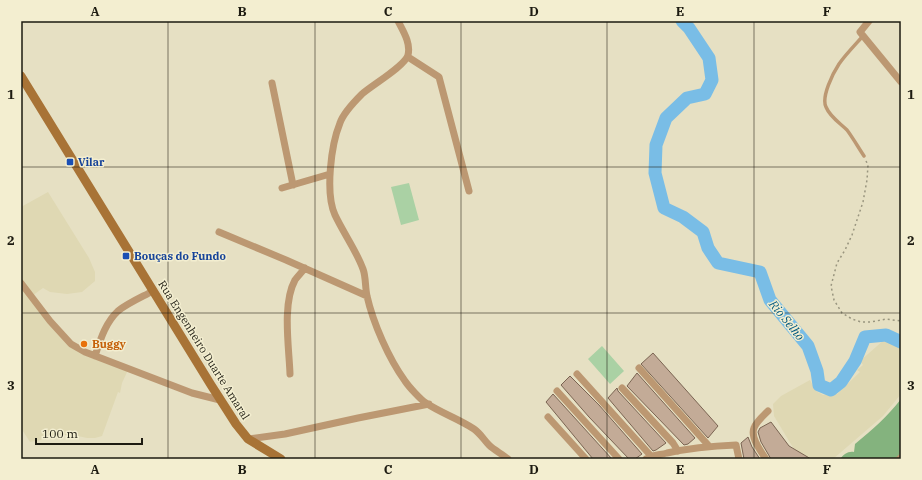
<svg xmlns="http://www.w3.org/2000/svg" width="922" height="480" viewBox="0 0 922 480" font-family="'IBM Plex Serif',serif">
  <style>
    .built { fill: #dfd8b3 }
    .green { fill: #aad1a4 }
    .forest { fill: #84b37e }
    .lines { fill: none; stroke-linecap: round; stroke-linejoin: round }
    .river { stroke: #79bde6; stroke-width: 13 }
    .building { fill: #c3ab97; stroke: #7a6452 }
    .path { stroke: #99957f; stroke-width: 1.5; stroke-dasharray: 2 3; stroke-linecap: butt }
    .service { stroke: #bc9872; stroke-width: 3.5 }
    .minor { stroke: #bc9872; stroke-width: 7 }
    .secondary { stroke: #a87336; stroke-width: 9 }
    .grid { fill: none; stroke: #1d1b11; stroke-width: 1; stroke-opacity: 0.55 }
    .transit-dot { fill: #1a4fb4; stroke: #f3eed0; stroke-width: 1.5 }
    .food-dot { fill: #e8710a; stroke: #f3eed0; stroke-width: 1.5 }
    .labels { text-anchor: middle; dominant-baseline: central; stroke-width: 3; stroke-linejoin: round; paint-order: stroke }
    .transit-label { font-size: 11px; font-weight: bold; fill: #164399; stroke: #f3eed0; text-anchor: start }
    .food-label { font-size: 11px; font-weight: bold; fill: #c56008; stroke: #f3eed0; text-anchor: start }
    .street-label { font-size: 11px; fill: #1d1b11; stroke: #f3eed0 }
    .water-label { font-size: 12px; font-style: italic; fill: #005980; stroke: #f3eed0 }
    .neatline { fill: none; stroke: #1d1b11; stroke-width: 1.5 }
    .grid-label { font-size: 13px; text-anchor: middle; font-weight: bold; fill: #1d1b11 }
  </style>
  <rect width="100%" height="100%" fill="#e6e0c3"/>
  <path class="built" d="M48 192 89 258 95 272V281L82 292 67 294 50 292 43 288 36 293 33 296 69 341 128 370 122 383 120 393 118 392 102 436 95 438H87L73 435H65L47 439 30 442 21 428V207Z
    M885 339 893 340 901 344V394L883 416 833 459H811L794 449 789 441 774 416 773 404 781 396 810 380 816 391 823 395 835 393 837 394 860 372 857 370 863 365 860 361Z"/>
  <path class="green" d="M409 183 419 220 401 225 391 187Z
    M602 346 624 371 610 384 588 359Z"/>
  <path class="forest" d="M901 399V459H840C844 454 848 451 854 452L855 444C873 429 887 417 901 399Z"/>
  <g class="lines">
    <path class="river" d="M682 21 689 28 709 58 712 80 705 94 687 98 666 118 656 145 655 173 664 208 683 217 703 232 708 248 718 263 760 272 770 300 808 346 817 371 819 385 831 390 841 382 855 361 865 337 886 335 901 342"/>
  </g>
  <path class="building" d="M653 353 718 426 708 438 641 364Z
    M637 373 695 438 688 444 684 445 627 386Z
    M570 376 599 405 642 454 635 459H629L589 417 561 385Z
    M617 388 618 391 666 443 656 450 653 451 608 398Z
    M553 394 612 459H593L546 402Z
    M771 422 789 446 811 459H771L761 442 758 432 760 428Z
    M748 437 752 447 760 459H744L741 443Z"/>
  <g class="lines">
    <path class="path" d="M866 161 868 165 867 180 863 202 852 235 845 250 837 263 831 286 834 300 842 313 852 319 861 322H871L886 319 901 321"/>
    <path class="service" d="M863 36C855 45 846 54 839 64 833 73 821 97 826 107 830 117 840 123 847 130 853 138 858 147 864 156
      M897 459 901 455"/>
    <path class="minor" d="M398 21C403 31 411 43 408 55 405 66 372 85 362 94 355 101 343 114 340 123 331 145 325 193 335 215 344 234 356 250 363 269 366 277 365 287 367 296 373 323 389 359 405 381 409 387 421 400 426 403 441 413 459 419 474 429 480 433 484 440 489 445 494 450 502 454 508 459
      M869 21 860 32 901 82
      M408 57 439 77 469 191
      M272 83 293 185
      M282 188 330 174
      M219 232 286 260 367 296
      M21 283 50 321 71 344 85 352 192 393 220 400
      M95 356C100 341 105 323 118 311 128 303 142 297 153 291
      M639 368 709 446
      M290 374C289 347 282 304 295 280 298 276 302 272 305 268
      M577 374 651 456
      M622 388 673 443 678 451
      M557 391 619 459
      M548 417 586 459
      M248 439 285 434 358 418 429 404
      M646 459C652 455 660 455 667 453 690 448 712 446 736 445L739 459
      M766 459C761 452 750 437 754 428 756 422 763 416 768 411"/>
    <path class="secondary" d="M21 76 211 385 236 424 248 439 281 459"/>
  </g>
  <path class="grid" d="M168 21V459M315 21V459M461 21V459M607 21V459M754 21V459M21 167H901M21 313H901"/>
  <g class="transit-dot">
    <rect x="66" y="158" width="8" height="8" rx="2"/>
    <rect x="122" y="252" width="8" height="8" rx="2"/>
  </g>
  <circle class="food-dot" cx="84" cy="344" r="4"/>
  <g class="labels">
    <g class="transit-label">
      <text x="78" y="162">Vilar</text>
      <text x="134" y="256">Bouças do Fundo</text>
    </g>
    <g class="food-label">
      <text x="92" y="344">Buggy</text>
    </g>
    <g class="street-label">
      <text transform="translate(204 350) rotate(58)">Rua Engenheiro Duarte Amaral</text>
    </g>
    <g class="water-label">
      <text transform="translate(787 320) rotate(51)">Rio Selho</text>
    </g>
  </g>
  <rect width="922" height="480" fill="none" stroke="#f3eed0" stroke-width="44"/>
  <path d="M36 438v6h106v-6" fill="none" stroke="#1d1b11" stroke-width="2"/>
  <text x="42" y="438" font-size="12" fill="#1d1b11" stroke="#f3eed0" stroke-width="3" paint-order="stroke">100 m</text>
  <rect x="22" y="22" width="878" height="436" class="neatline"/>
  <g class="grid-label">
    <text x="95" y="16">A</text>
    <text x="242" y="16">B</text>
    <text x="388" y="16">C</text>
    <text x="534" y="16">D</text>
    <text x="680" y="16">E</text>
    <text x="827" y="16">F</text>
    <text x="11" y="99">1</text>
    <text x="911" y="99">1</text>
    <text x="11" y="245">2</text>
    <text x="911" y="245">2</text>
    <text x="11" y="390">3</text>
    <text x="911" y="390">3</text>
    <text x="95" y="474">A</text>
    <text x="242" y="474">B</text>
    <text x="388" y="474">C</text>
    <text x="534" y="474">D</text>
    <text x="680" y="474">E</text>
    <text x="827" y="474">F</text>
  </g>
</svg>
